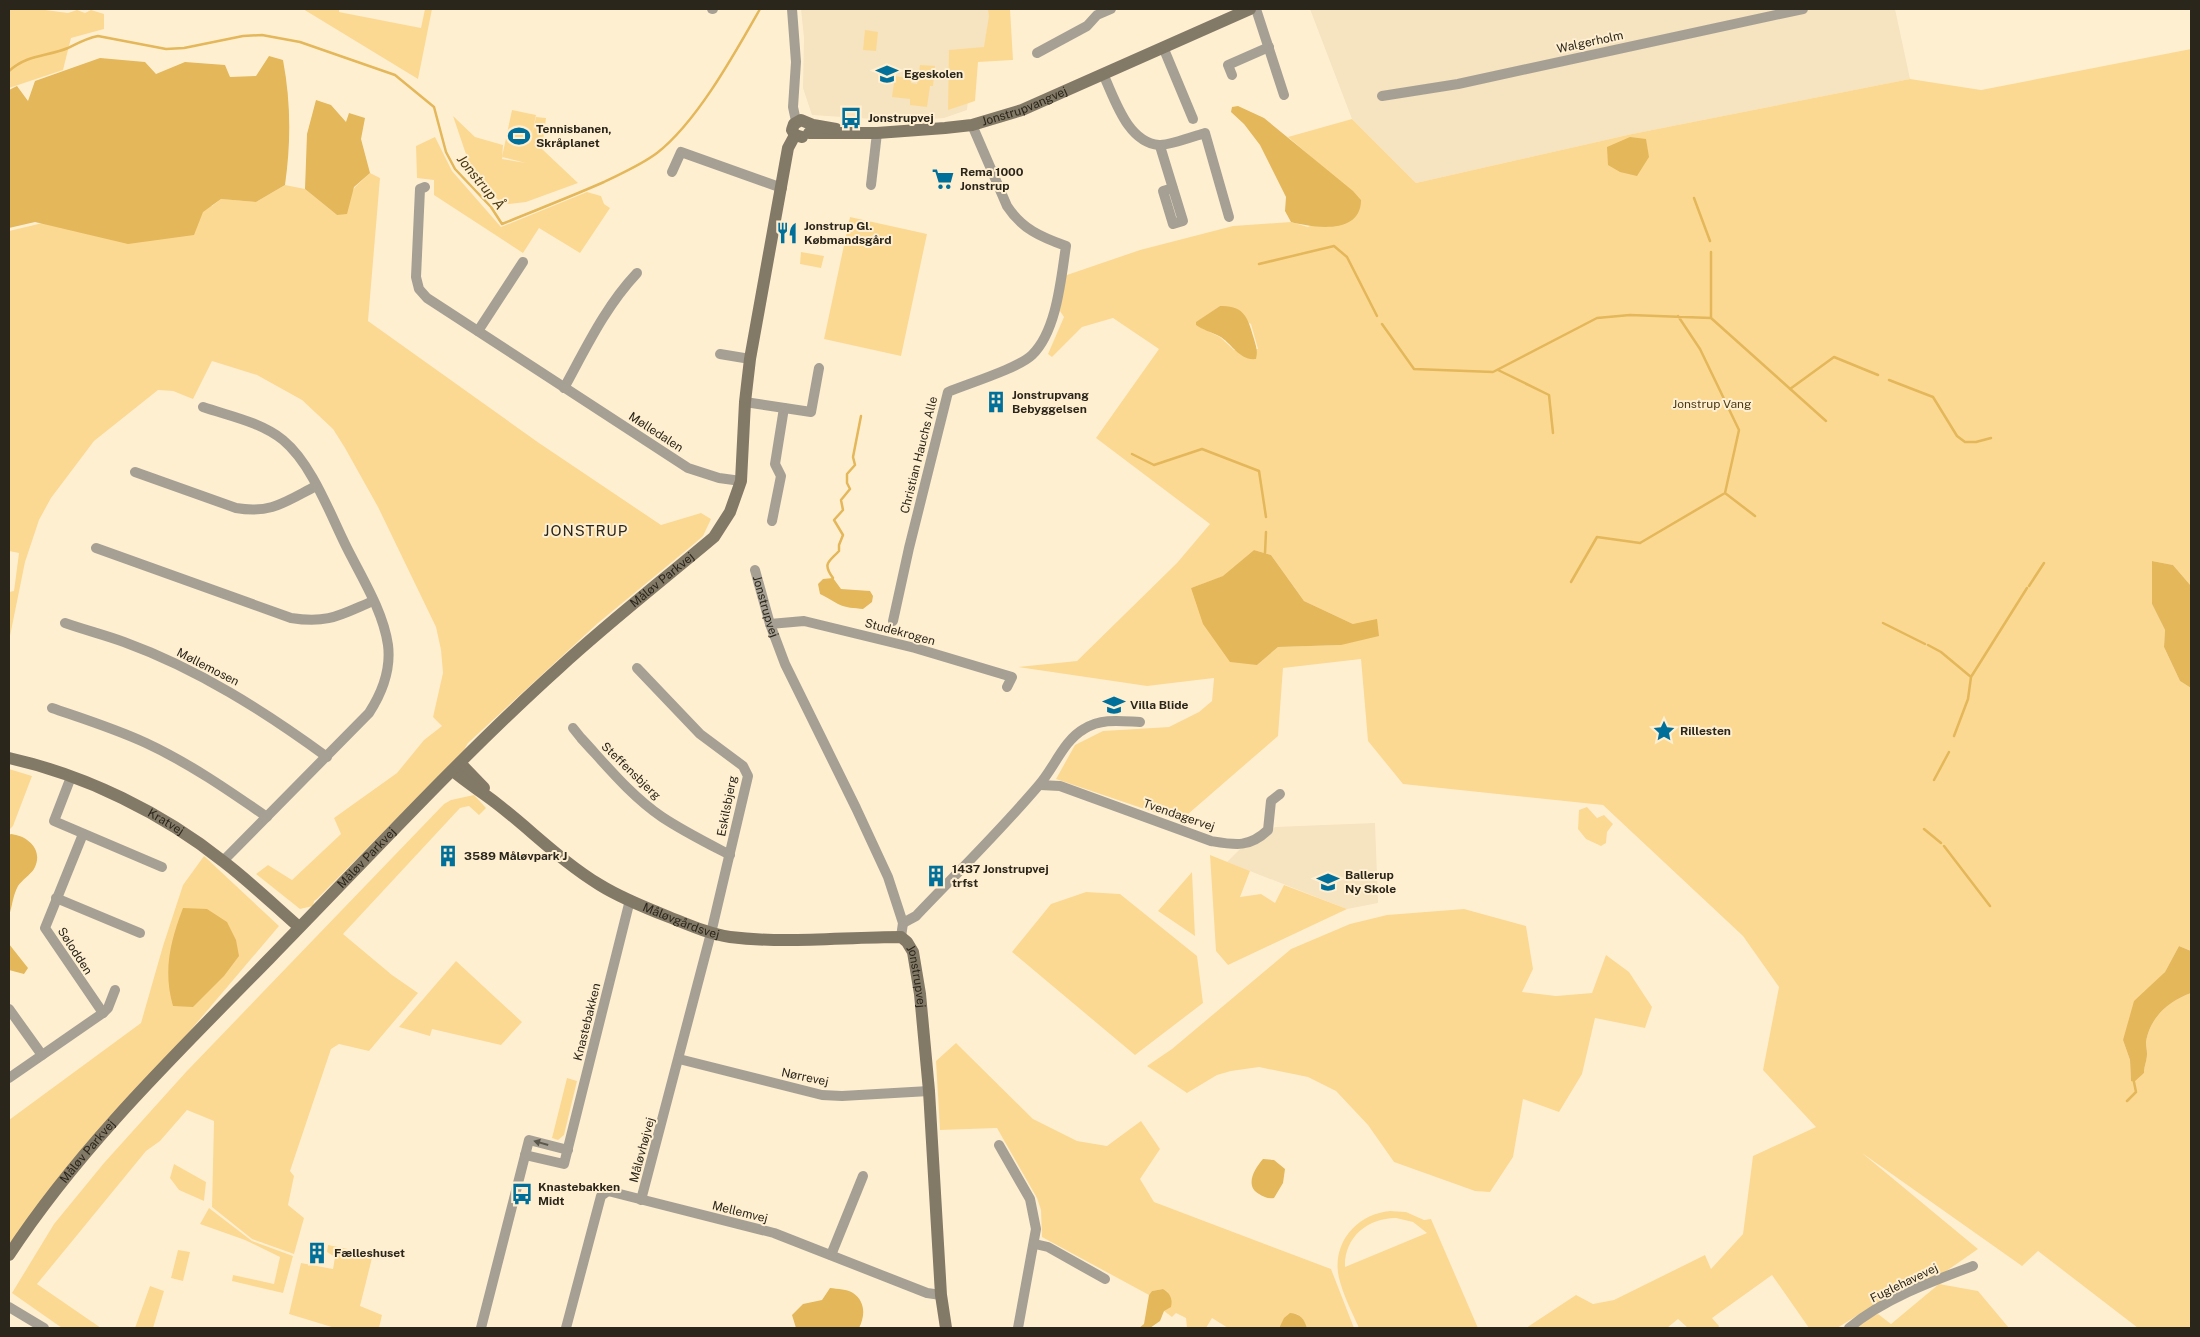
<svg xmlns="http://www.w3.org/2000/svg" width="2200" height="1337" viewBox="0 0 2200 1337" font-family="'Public Sans',sans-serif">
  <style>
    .built { fill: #f6e3bf }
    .green { fill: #fcd992; fill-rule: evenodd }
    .water { fill: #e3b75a }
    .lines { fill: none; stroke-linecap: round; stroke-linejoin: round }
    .stream { stroke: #e3b75a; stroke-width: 2.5 }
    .street { stroke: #a6a094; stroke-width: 10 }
    .secondary { stroke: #837967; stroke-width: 12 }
    .oneway { fill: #5c574b }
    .labels { text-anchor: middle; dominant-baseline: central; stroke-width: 4; stroke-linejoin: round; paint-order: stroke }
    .street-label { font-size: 12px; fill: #2b261b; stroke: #ffefd1 }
    .poi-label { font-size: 12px; font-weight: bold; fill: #2b261b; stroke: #ffefd1; text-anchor: start }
    .park-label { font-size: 12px; fill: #4b3911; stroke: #ffefd1 }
    .water-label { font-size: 14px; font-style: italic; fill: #4b3a12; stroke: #ffefd1 }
    .quarter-label { font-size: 15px; letter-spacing: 1px; fill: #2b261b; stroke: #ffefd1 }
  </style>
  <rect width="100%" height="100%" fill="#ffefd1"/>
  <path class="built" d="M801 9H1010L1002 59H972L967 110 944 118 904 121 812 115 803 88 804 38Z
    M1310 9H1895L1910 79 1632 134 1416 183 1352 119Z
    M1375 823 1378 903 1347 909 1227 862 1240 849 1260 841 1275 827Z"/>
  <path class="green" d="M9 9H38L68 13 77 10 85 13 91 10 104 14V29L71 38 63 70 9 88Z
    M303 9H339V12L421 28 425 9H432L418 79Z
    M988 9H1010L1013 60 978 62 975 101 948 110 949 50 984 47 989 16Z
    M865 30 878 32 876 51 863 50Z
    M2191 49V586L2173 565 2152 561V604L2165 630 2164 647 2180 681 2191 688V951L2179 946 2165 972 2155 982 2123 1040 2130 1060 2131 1081 2144 1073C2144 1066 2147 1061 2147 1054 2147 1050 2146 1046 2146 1042 2150 1017 2169 1001 2191 993V1328H2138L2038 1251 2022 1266 1862 1153 1978 1249 1945 1272 1902 1288 1837 1328H1809L1772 1275 1712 1318 1719 1326 1718 1328H1688L1678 1319 1667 1328H1526L1576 1295 1593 1304 1614 1300 1705 1255 1711 1269 1743 1234 1753 1156 1816 1127 1763 1070 1779 987 1743 936 1603 805 1403 784 1368 741 1361 659 1283 668 1278 736 1180 821 1056 779 1075 745 1103 731 1169 727 1199 712 1212 701 1214 678 1147 686 1018 667 1077 661 1177 563 1210 524 1096 438 1159 349 1113 318 1082 327 1052 357 1048 354 1064 317 1060 311 1064 276 1140 250 1233 226 1291 222 1308 227 1361 200 1288 137 1352 119 1416 183 1632 134 1910 79 1981 90ZM1220 306 1251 324 1258 349 1234 350 1220 337 1196 325 1197 322ZM1254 550 1271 555 1304 601 1353 624 1341 645 1278 647 1257 665 1191 588 1224 576Z
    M920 65 935 66 933 86H930L927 107 910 105V99L892 97 895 76 912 79 911 83 917 84Z
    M512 110 536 115 531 139 536 117 546 118 542 149 578 183 526 202 509 204 499 201 471 169 453 116 475 137 503 145 502 159 526 163 502 157Z
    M435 137 452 171 501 227 587 192 601 196 604 204 610 208 580 253 539 228 523 253 434 195V180L417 178 416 146Z
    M370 173 380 178 368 321 539 443 661 525 701 513 711 519 703 536 695 543 598 623 468 743 464 750 317 899 314 901 313 906 300 909 256 874 268 865 292 880 341 834 334 818 397 773 424 740 442 726 433 717 443 673 441 650 436 627 378 507 345 448 333 429 302 400 257 375 212 361 193 399 173 391 158 390 94 441 51 498 39 520 25 562 9 641V592L14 591 19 553 9 551V231L55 220 212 206 221 199 256 202 285 185 305 189 337 215 355 187Z
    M850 217 927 234 901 356 824 339Z
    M801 252 824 256 821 268 800 264Z
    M9 769 32 776 13 826 9 830Z
    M474 795 486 808 479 815 469 806 460 808 343 934 392 975 418 993 369 1051 339 1044 331 1049 290 1171 294 1176 288 1205 304 1218 294 1254 252 1239 212 1207 214 1121 187 1110 160 1141 146 1151 37 1284 101 1328H62L12 1293 54 1224 104 1163 186 1072 444 804 451 800Z
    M1587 807 1597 818 1604 815 1613 824 1607 832 1606 843 1601 846 1586 839 1578 829 1579 810Z
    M1210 855 1250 871 1240 897 1261 894 1275 903 1284 885 1347 909 1228 965 1216 951Z
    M204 856 279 926 9 1244V1120L141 1023 163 946 183 885Z
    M1192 872 1195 936 1158 911Z
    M1086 892 1120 894 1197 956 1203 1003 1135 1055 1012 952 1051 904Z
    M1464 909 1526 926 1533 969 1522 992 1556 996 1592 993 1606 955 1629 972 1652 1007 1645 1028 1595 1018 1582 1074 1559 1112 1523 1099 1513 1157 1490 1192 1475 1191 1394 1162 1368 1125 1336 1091 1308 1077 1259 1067 1231 1071 1217 1075 1187 1093 1147 1066 1172 1049 1291 949 1350 924 1387 915Z
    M456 961 522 1022 501 1045 432 1029 430 1036 399 1027Z
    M956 1043 1033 1119 1077 1141 1107 1146 1141 1121 1160 1149 1140 1179 1154 1202 1331 1269 1354 1328H1307C1300 1307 1287 1311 1279 1328H1228L1212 1318 1206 1328H1187L1186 1318 1176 1313 1172 1317 1164 1311 1168 1292 1163 1289 1152 1291 1149 1295 1042 1237 1041 1210 1037 1198 997 1128 940 1130 936 1061Z
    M567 1078 577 1081 564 1135 558 1140 552 1138Z
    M174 1164 206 1182 204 1201 179 1190 170 1178Z
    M209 1208 252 1241 293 1256 283 1293 232 1281 233 1275 274 1284 280 1257 245 1240 200 1224Z
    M1390 1211 1406 1212 1424 1220 1431 1219 1478 1328H1359C1352 1312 1343 1295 1339 1278 1331 1244 1356 1214 1390 1211ZM1396 1218 1413 1222 1427 1233 1345 1267C1344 1238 1367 1218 1396 1218Z
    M328 1245 373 1254 360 1306 382 1315 379 1328H335L289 1314 301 1263 333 1269 335 1257 327 1252Z
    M178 1250 190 1252 183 1281 171 1278Z
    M1939 1284 1978 1291 2009 1328H1854L1861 1322 1878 1314 1891 1324Z
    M150 1286 164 1291 153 1328H135Z"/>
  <path class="water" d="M269 56 283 60C291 103 291 142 285 185L256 202 221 199 203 212 194 235 128 244 35 222 9 228V90L17 86 28 101 35 81 100 58 145 62 156 74 185 62 225 65 230 77 256 76Z
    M316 100 331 105 346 122 349 113 365 118 361 139 370 173 354 187 347 214 337 215 305 189 307 134Z
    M1238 106 1264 118 1353 191 1361 200C1361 235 1314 228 1291 222L1285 211 1286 197 1260 145 1244 124 1231 112 1232 107Z
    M1630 137 1646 139 1649 157 1637 176 1620 172 1608 165 1607 147Z
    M1220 306C1245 305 1248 319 1254 339 1256 347 1258 350 1256 359 1239 361 1232 343 1219 336 1211 332 1203 330 1196 325V322Z
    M1254 550 1271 555 1304 601 1353 624 1377 619 1379 636 1341 645 1278 647 1257 665 1230 662 1203 624 1191 588 1223 576Z
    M2152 561 2173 565 2191 586V688L2180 681 2164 647 2165 630 2152 604Z
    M833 578 841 589 870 591 873 596 872 602 863 609C855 608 845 608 838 604 832 601 827 597 820 594L818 584 823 579Z
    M11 834C29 836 44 851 34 869 30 875 22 880 18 886 13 895 12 907 9 916V835Z
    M183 908 207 909 227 922 236 940 239 956 224 976 193 1007 173 1006C163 971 170 942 183 908Z
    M9 944 28 968 24 974 9 970Z
    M2179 946 2191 951V993C2169 1001 2150 1017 2146 1042 2146 1046 2147 1050 2147 1054 2147 1061 2144 1066 2144 1073L2134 1082 2131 1081 2130 1060 2123 1040 2134 1001 2165 972Z
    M1263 1159 1274 1160 1285 1169 1283 1183 1274 1198C1268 1199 1264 1197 1259 1194 1244 1186 1255 1168 1263 1159Z
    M830 1288C837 1289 848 1289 853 1293 866 1302 865 1316 859 1328H796L792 1315 803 1304 822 1300Z
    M1163 1289C1170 1293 1173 1299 1171 1307L1164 1311 1160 1321 1150 1328H1139L1144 1324 1149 1295 1152 1291Z
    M1290 1313C1301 1314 1304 1319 1307 1328H1279L1284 1318Z"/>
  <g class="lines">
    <path class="stream" d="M9 71C28 54 46 57 68 48 78 43 87 38 98 36L166 49 184 48 243 36 262 35 300 42 395 75 434 107 446 152 455 169 491 207 502 224C536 210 570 197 604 182 622 173 641 165 657 153 697 122 735 53 760 9
      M1694 198 1710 241
      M1259 264 1334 246 1347 257 1377 316
      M1678 316 1700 349 1739 430 1725 493 1755 516
      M1711 318 1826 421
      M1382 324 1414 369 1493 372 1597 318 1630 315 1711 318V252
      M1498 370 1549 395 1553 433
      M1889 380 1933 397 1957 436 1965 442H1976L1991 438
      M1790 389 1834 357 1878 375
      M1132 454 1154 465 1202 449 1259 471 1266 517
      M1265 553 1266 532
      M833 578C822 563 829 562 839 551V545L843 535 834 520 843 510 841 500 850 489 847 483V474L855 465 853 457 861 416
      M1571 582 1597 537 1640 543 1725 493
      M2029 586 2044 563
      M1883 623 1925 644
      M1928 645 1941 652 1971 677 1968 699 1954 736
      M1971 677 2027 588
      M1934 780 1949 752
      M1924 829 1941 843
      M1944 846 1990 906
      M2127 1101 2136 1092 2134 1082"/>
    <g class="street">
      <path d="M712 9H713"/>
      <path d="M792 9 796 62 793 107 796 121"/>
      <path d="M1256 9 1284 95"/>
      <path d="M1163 47 1193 119"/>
      <path d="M1037 53 1087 26 1097 15 1111 9"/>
      <path d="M1103 74C1115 99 1127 142 1159 145 1167 146 1195 136 1205 133L1229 217"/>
      <path d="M1232 75 1228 65 1269 47"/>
      <path d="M1382 96 1458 84 1803 9"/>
      <path d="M1160 146 1183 221 1173 224 1163 191 1173 188"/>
      <path d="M672 172 681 152 782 188"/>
      <path d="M871 185 877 133"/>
      <path d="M425 187 420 189 416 277 419 289 427 298 688 468 719 478 741 481"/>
      <path d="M478 331 523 262"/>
      <path d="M720 354 750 359"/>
      <path d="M564 388C586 348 605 307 637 273"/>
      <path d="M745 402 811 412 819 368"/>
      <path d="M203 407C229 416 261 422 283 440 312 464 330 514 347 548 362 578 383 611 388 645 391 669 382 693 369 713L223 861"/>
      <path d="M135 472 236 508C271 514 285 502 316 486"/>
      <path d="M772 521 781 476 775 464 784 408"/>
      <path d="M96 548 291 618C328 624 340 615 373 601"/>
      <path id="s1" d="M755 570 770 624 785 664 856 808 888 877 903 923 901 937"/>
      <path d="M893 621 909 548 948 392C967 384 1019 368 1032 355 1057 331 1061 278 1066 246 1041 237 1022 229 1007 206L972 125"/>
      <path d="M65 623C85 630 105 635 124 642 198 669 264 711 327 757"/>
      <path d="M770 624 804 621 915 648 1012 677 1007 687"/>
      <path d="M637 668 700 734 743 766 748 776 711 933 641 1200"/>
      <path d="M52 708C84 719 116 729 146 743 189 763 228 790 267 817"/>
      <path d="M573 728 581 738C606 765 631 796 662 817 683 831 707 843 730 855"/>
      <path d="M71 777 54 821 162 867"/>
      <path d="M1040 785 1060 786 1211 841C1235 845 1249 848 1268 830L1271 801 1280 794"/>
      <path d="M83 834 45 928 103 1013"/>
      <path d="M56 898 140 933"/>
      <path d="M903 923 916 916C957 873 1000 831 1039 785 1054 768 1064 740 1084 729 1102 718 1120 721 1140 722"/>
      <path d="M9 1009 42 1055"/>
      <path d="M679 1059 822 1095 842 1096 929 1091"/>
      <path d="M9 1078 103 1013 108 1008 115 990"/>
      <path d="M999 1145 1030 1199 1036 1229 1018 1328"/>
      <path d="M525 1155 564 1164 630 900"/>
      <path d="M1035 1244 1048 1247 1105 1279"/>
      <path d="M831 1255 863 1176"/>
      <path d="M9 1307 44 1328"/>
      <path d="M481 1328 529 1140 568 1150"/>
      <path d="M566 1328 601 1196 608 1191 774 1233 927 1293 941 1295"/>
      <path d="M1849 1328C1884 1299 1930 1282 1973 1266"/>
    </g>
    <g class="secondary">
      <path id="s2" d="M809 133H877L945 128 972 125 1022 110 1250 9"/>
      <path d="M802 137 795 135 792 130 794 124 801 120 813 125 836 129"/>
      <path id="s3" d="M9 758C85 775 163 813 224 862 250 882 274 905 299 927"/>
      <path d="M460 763 484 788"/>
      <path id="s4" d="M453 771C467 783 482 792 496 803 531 830 562 862 600 885 621 898 646 908 669 917 689 925 709 934 730 937 786 944 844 937 901 937L907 942 913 952 920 994 929 1091 941 1295 946 1328"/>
      <path id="s5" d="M9 1255C81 1145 178 1052 270 958 365 861 458 759 559 668 609 622 663 580 714 537L730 512 741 481 745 402 750 359 788 148 795 135"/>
    </g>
  </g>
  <defs><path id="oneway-solid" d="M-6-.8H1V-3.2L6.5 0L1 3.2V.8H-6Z" transform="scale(1.25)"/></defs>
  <use class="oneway" href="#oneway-solid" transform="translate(541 1143) rotate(-164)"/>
  <defs>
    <g id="school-bare" transform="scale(1.725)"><path d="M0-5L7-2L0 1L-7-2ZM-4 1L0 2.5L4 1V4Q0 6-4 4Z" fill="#006f9a" stroke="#ffefd1" stroke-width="2.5" paint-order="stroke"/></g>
    <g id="bus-bare" transform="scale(1.725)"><path d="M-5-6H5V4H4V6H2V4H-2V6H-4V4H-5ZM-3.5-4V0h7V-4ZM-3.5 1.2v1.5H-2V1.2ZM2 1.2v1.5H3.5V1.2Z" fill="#006f9a" stroke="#ffefd1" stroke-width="2.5" paint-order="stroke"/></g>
    <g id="stadium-bare" transform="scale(1.725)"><path d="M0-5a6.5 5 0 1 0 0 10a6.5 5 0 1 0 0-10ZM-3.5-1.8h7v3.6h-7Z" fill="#006f9a" stroke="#ffefd1" stroke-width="2.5" paint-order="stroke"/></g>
    <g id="supermarket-bare" transform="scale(1.725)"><path d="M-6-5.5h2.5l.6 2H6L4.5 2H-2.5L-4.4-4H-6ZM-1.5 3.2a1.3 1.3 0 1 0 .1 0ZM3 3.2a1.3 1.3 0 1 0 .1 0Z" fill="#006f9a" stroke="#ffefd1" stroke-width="2.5" paint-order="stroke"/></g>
    <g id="restaurant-bare" transform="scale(1.725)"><path d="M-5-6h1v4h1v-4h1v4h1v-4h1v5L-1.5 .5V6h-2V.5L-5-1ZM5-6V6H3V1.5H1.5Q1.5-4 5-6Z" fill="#006f9a" stroke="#ffefd1" stroke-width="2.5" paint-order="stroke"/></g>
    <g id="building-bare" transform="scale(1.725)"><path d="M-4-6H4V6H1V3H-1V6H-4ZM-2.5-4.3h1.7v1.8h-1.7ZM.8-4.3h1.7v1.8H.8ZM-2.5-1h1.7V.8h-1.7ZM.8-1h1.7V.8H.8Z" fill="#006f9a" stroke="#ffefd1" stroke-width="2.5" paint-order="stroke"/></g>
    <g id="sight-bare" transform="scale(1.725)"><path d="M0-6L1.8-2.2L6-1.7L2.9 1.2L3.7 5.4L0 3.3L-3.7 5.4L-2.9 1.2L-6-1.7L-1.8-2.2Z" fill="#006f9a" stroke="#ffefd1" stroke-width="2.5" paint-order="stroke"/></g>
  </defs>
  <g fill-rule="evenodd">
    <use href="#school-bare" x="887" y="74"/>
    <use href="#bus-bare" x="851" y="118"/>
    <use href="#stadium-bare" x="519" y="136"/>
    <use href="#supermarket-bare" x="943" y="179"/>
    <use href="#restaurant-bare" x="787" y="233"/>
    <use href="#building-bare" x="996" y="402"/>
    <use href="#school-bare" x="1114" y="705"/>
    <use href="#sight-bare" x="1664" y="731"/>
    <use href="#building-bare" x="448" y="856"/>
    <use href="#building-bare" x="936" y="876"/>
    <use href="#school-bare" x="1328" y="882"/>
    <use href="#bus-bare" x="522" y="1194"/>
    <use href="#building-bare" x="317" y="1253"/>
  </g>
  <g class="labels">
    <g class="street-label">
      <text transform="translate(1590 42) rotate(-12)">Walgerholm</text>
      <text stroke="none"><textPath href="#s2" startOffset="219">Jonstrupvangvej</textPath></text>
      <text transform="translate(656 432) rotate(33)">Mølledalen</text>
      <text transform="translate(919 455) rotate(-76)">Christian Hauchs Alle</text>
      <text stroke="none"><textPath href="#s5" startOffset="941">Måløv Parkvej</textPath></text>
      <text stroke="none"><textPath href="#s1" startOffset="38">Jonstrupvej</textPath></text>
      <text transform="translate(900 632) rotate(15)">Studekrogen</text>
      <text transform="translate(208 667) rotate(27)">Møllemosen</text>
      <text transform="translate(631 771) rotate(44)">Steffensbjerg</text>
      <text transform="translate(727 806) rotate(-79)">Eskilsbjerg</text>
      <text transform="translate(1179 815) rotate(19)">Tvendagervej</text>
      <text stroke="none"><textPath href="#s3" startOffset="170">Kratvej</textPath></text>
      <text stroke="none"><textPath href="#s5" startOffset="535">Måløv Parkvej</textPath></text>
      <text stroke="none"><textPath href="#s4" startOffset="275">Måløvgårdsvej</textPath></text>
      <text transform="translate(75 951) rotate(57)">Sølodden</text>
      <text stroke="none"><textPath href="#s4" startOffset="542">Jonstrupvej</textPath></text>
      <text transform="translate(587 1022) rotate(-76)">Knastebakken</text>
      <text transform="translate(805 1077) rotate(12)">Nørrevej</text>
      <text transform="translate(642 1150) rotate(-75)">Måløvhøjvej</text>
      <text stroke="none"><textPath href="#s5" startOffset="130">Måløv Parkvej</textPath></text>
      <text transform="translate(740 1212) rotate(14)">Mellemvej</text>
      <text transform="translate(1904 1283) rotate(-26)">Fuglehavevej</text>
    </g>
    <g class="poi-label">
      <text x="904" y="74">Egeskolen</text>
      <text x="868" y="118">Jonstrupvej</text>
      <text x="536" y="129">Tennisbanen,<tspan x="536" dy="14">Skråplanet</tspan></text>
      <text x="960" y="172">Rema 1000<tspan x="960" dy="14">Jonstrup</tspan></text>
      <text x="804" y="226">Jonstrup Gl.<tspan x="804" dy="14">Købmandsgård</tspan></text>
      <text x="1012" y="395">Jonstrupvang<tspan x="1012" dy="14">Bebyggelsen</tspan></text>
      <text x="1130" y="705">Villa Blide</text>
      <text x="1680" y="731">Rillesten</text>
      <text x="464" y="856">3589 Måløvpark J</text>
      <text x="952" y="869">1437 Jonstrupvej<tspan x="952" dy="14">trfst</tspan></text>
      <text x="1345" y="875">Ballerup<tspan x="1345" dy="14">Ny Skole</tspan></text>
      <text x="538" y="1187">Knastebakken<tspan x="538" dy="14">Midt</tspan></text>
      <text x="334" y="1253">Fælleshuset</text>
    </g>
    <g class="park-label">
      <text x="1712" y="404">Jonstrup Vang</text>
    </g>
    <g class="water-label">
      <text transform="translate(481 182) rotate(51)">Jonstrup Å</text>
    </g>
    <g class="quarter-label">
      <text x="586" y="530">JONSTRUP</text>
    </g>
  </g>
  <rect width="2200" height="1337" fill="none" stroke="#2b261b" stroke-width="20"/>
</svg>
